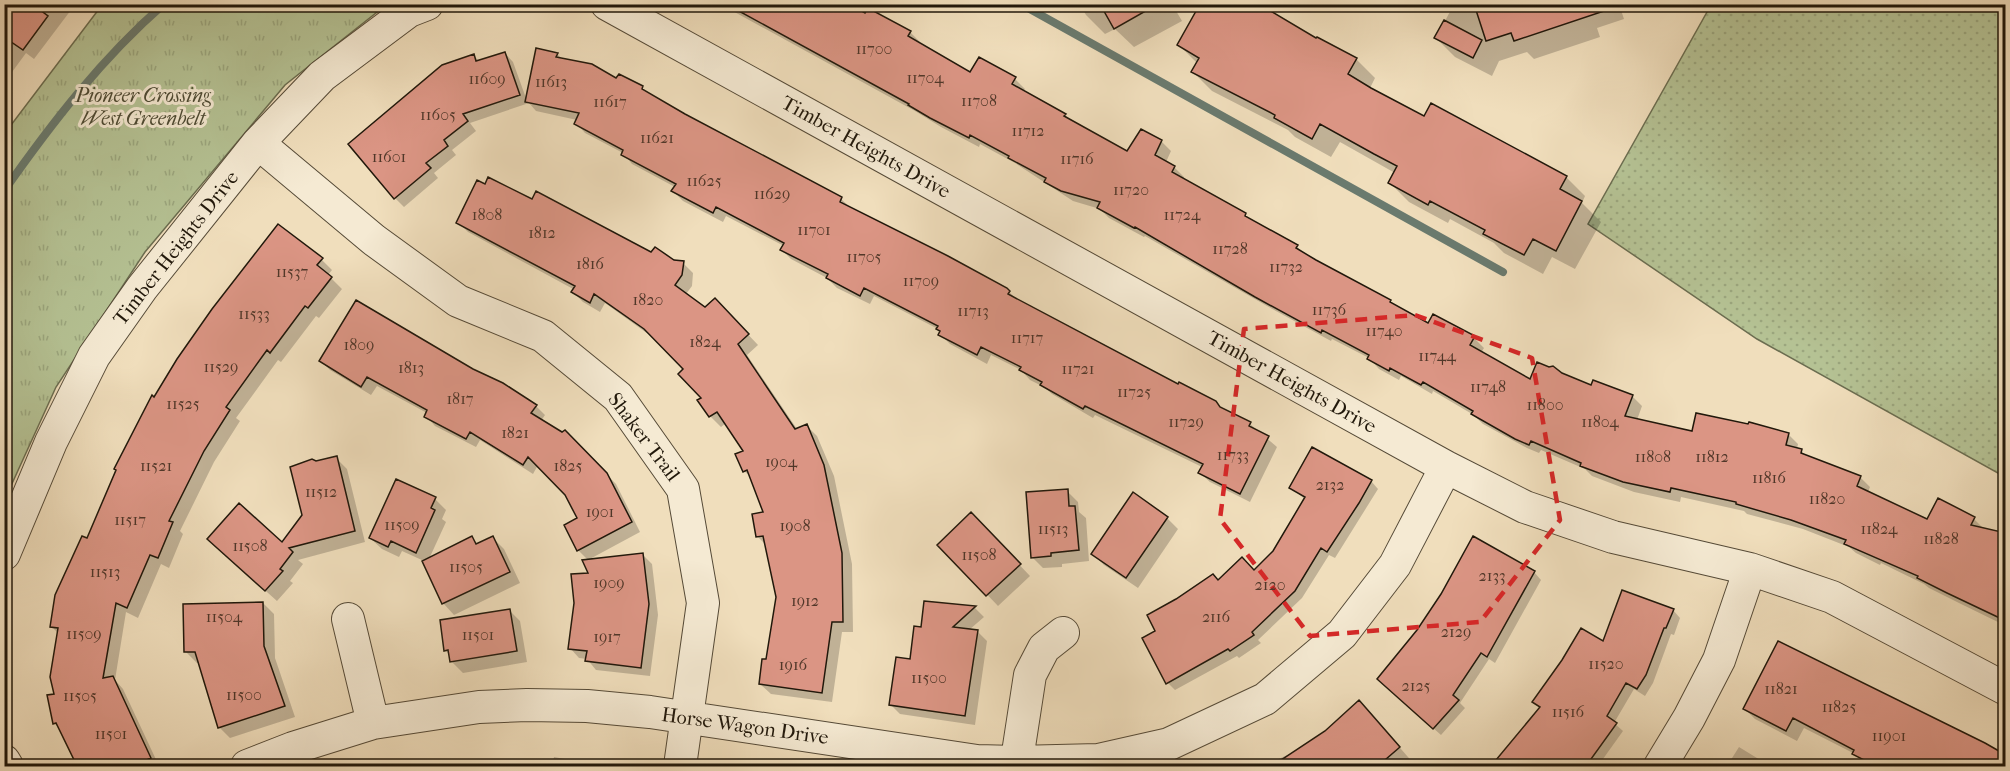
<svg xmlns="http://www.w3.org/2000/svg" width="2010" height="771" viewBox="0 0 2010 771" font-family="'IM FELL French Canon',serif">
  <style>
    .grass { fill: url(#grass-dots); stroke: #6b6d50; stroke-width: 1.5 }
    .park { fill: url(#park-tufts); stroke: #6b6d50; stroke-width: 1.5 }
    .shadow { fill: #0003 }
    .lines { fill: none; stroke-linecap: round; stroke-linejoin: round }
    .stream { stroke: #6a7a6e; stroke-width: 8 }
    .building { fill: #db9584; stroke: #21180b; stroke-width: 1.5 }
    .minor-casing { stroke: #554a37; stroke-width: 34 }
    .minor { stroke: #f5ead3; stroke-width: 32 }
    .marked { fill: none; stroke: #d62828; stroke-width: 4.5; stroke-dasharray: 12 8; stroke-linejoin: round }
    .labels { text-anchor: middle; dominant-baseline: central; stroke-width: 6; stroke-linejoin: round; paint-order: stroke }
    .number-label { font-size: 16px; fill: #503729 }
    .park-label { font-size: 20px; font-style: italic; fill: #4d4b34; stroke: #f5ead3 }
    .street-label { font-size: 20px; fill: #21180b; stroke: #f5ead3 }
  </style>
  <defs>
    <pattern id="grass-dots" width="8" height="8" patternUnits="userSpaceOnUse" patternTransform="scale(1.5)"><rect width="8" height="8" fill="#b5c294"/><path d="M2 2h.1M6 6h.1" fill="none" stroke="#9ba67e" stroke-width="1.8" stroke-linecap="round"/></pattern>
    <pattern id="park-tufts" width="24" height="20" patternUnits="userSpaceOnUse" patternTransform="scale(1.5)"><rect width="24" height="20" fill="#b5c294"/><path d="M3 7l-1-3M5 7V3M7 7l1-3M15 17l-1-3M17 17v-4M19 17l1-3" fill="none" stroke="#9ba67e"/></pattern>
  </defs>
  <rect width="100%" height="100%" fill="#f0debc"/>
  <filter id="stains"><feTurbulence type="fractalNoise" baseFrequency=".00333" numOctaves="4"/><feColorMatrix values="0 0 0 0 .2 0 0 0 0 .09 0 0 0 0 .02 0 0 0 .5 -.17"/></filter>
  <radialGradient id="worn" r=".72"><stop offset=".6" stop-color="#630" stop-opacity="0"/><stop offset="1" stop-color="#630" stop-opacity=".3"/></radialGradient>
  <path class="grass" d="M1711 5H2005V477L1757 339 1588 224Z"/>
  <path class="park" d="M102 5H386L285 85 145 252 56 387 5 499V133Z"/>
  <path class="shadow" d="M4 4H85L86 6H74L34 59 26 53 4 83Z
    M720 4H846L866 15 910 32 920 42 919 44 971 74 1015 79 1025 89 1023 92 1065 115 1074 123 1128 153 1142 131 1161 141 1171 151 1166 162 1174 167 1184 177 1183 180 1245 215 1253 223 1297 247 1315 262 1390 301 1396 307 1428 325 1434 316 1474 338 1484 348 1481 353 1531 381 1561 374 1592 387 1632 396 1642 406 1637 420 1694 433 1788 434 1798 444 1797 449 1801 451 1808 458 1860 477 1870 487 1868 492 1928 521 1938 500 1974 519 1984 529 2006 536V624L2003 623 2002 624 1959 603 1929 588 1924 584 1881 563 1880 565 1856 553 1849 547 1803 529 1747 514 1744 511 1681 497 1680 502 1634 492 1592 476 1585 469 1541 450 1539 453 1527 448 1483 424 1472 414 1433 391 1432 394 1401 376 1399 380 1379 369 1369 358 1332 339 1331 341 1267 306 1145 236 1144 237 1109 218 1100 209 1073 201 1015 163 980 144 979 147 941 127 915 111Z
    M1080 4H1172L1182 21 1134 47 1115 29 1105 34 1086 15Z
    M1454 4H1619L1624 19 1597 28 1600 37 1534 59 1527 52 1499 61 1492 76 1455 57 1436 38Z
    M1627 4H1644L1640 11Z
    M1280 20 1356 59 1375 78 1370 88 1425 118 1566 177 1585 196 1582 203 1601 222 1575 269 1552 257 1543 274 1504 253 1494 243 1450 219 1448 223 1409 202 1390 183 1395 173 1340 142 1331 157 1295 137 1288 130 1212 91 1193 72 1197 63 1179 45Z
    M505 53 513 62 527 101 557 54 562 59 642 88 651 96 841 199 851 208 1009 292 1019 301 1250 424 1277 447 1250 502 1210 482 1200 473 1202 467 1095 415 1093 418 1052 394 1044 387 1030 380 1021 370 991 355 987 364 950 344 940 334V330L874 296 870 304 837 288 827 278 791 259 782 250 784 246 726 216 723 222 683 201 673 191 675 187 632 164 623 153 585 133 576 123 577 120 536 111 529 103 470 123 476 131 452 150 456 155 434 173 438 178 404 207 395 198 474 56 480 62Z
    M458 222 652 254 683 263 693 273 692 286 686 294 705 309 725 310 758 345 747 355 797 429 807 426 817 436 834 476 852 564 853 632H842L832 702 771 694 760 684 767 661 778 597 766 545 758 537 765 513 752 478 744 471 745 451 726 423 721 427 710 416 700 401 704 398 685 369 655 339 605 303 600 312 583 302 573 292 575 290 468 232Z
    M278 226 322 260 332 270 328 275 342 289 319 318 316 316 281 362 278 360 236 418 240 421 214 462 180 531 183 534 169 568 161 564 138 618 126 612 115 680 123 689 159 766H78L60 729 54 723 59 634 52 627 87 540 154 399Z
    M321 361 536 406 545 415 541 421 562 434 565 432 616 484 640 532 588 560 578 550 579 518 567 495 538 465 533 474 480 440 476 447 435 426 426 416 427 413 377 386 371 395 330 370Z
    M336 458 347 469 365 542 298 560 303 564 290 581 293 583 277 601 220 550 282 544 304 516 315 463Z
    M1371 481 1378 489 1335 558 1329 555 1302 598 1258 640 1261 643 1239 658 1237 656 1175 690 1168 683 1157 632 1219 581 1254 571 1274 552 1306 500 1291 488Z
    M1067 491 1078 502 1079 512 1086 518 1089 561 1062 564V567L1043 568 1032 557Z
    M435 499 446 510 442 519 446 522 429 559 472 538 479 545 493 538 504 549 520 583 454 615 443 603 424 561 402 551 399 557 382 549 370 538Z
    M1167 518 1178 529 1138 588 1104 565 1093 554Z
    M982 525 1030 576 998 606 940 545Z
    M643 555 652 564 658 615 650 676 596 670 587 659 579 658 570 648 590 574Z
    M1534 572 1541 580 1495 663 1489 659 1460 703 1465 708 1441 735 1387 687 1418 631Z
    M263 603 274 614 275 658 295 717 230 738 219 727 199 663H197L186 652Z
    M925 603 975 608 984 617 969 630 977 631 987 641 975 725 900 714 891 705 912 661 923 628Z
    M509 610 520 621 527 662 463 673 452 662 451 656 446 651 442 621Z
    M1673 610 1680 618 1674 635 1671 634 1653 683 1645 696 1634 689 1614 723 1623 731 1598 766H1493L1541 708 1534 702 1604 643Z
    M1366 709 1415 765 1414 766H1263L1301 749Z
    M1745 709 2006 757V766H1870L1855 754 1804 728 1797 741 1755 719Z
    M1739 747 1770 766H1727Z
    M554 757 602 766 606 761 611 766H552Z"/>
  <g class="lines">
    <path class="stream" d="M1026 4 1028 8 1503 272
      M4 191C51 124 102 58 164 4"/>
  </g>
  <path class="building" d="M4 4H32L48 16 23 50 4 37Z
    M726 4H850L865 13 868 8 911 31 908 36 970 72 979 57 1016 77 1012 84 1066 114 1064 116 1127 151 1141 129 1162 140 1155 155 1175 166 1172 172 1246 213 1245 216 1298 245 1296 248 1316 260 1391 300 1390 302 1428 323 1433 314 1475 336 1470 345 1530 379 1537 362 1549 367 1553 366 1562 373 1591 385 1593 380 1633 395 1625 416 1692 431 1696 413 1748 424 1749 422 1789 433 1786 445 1802 449 1801 453 1861 476 1857 486 1927 519 1938 498 1975 517 1971 525 2006 533V621L1947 593 1917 578 1918 576 1844 544 1846 540 1791 520 1736 504V502L1671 488 1670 492 1623 482 1580 466 1581 463 1531 441 1529 445 1515 439 1471 414 1473 411 1423 382 1421 385 1390 368 1389 371 1367 359 1369 355 1322 330 1321 333 1255 297 1135 227 1134 228 1097 208 1100 202 1061 191 1044 182 1046 178 1008 158 1009 156 970 135 969 138 930 118 908 105 909 104Z
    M1100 4H1158L1114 29Z
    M1200 4H1259L1316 38 1317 37 1357 58 1348 74 1371 88 1424 116 1431 103 1567 176 1560 189 1582 201 1556 251 1533 239 1524 255 1483 234 1485 230 1430 201 1428 205 1388 183 1397 166 1374 154 1320 124 1312 139 1274 118 1275 115 1191 72 1199 58 1177 45Z
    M1474 4H1612L1613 8 1514 41 1511 33 1486 41Z
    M1444 20 1482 40 1473 58 1434 38Z
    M536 48 558 53 556 57 592 64 616 78 619 74 643 86 642 89 685 114 842 197 840 202 948 256 1007 288 1010 291 1008 294 1178 384 1179 382 1216 401 1220 407 1251 422 1249 426 1269 436 1240 494 1198 473 1203 464 1085 406 1083 409 1040 385 1042 382 1019 370 1021 367 981 347 977 355 938 335 940 331 936 329 938 326 864 288 860 296 826 278 828 274 780 250 784 243 716 207 713 213 671 191 676 184 621 155 623 150 574 124 579 113 525 102Z
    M505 52 520 95 463 114 468 121 444 140 448 146 426 163 431 168 394 199 348 144 442 65 474 54 476 61Z
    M488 177 532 199 536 191 651 252 655 247 674 260 684 261 682 275 675 285 705 307 715 298 749 334 738 344 795 429 807 424 824 465 842 553 843 622H832L822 693 759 684 762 659H766L776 597 763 536 756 537 752 514 763 512 747 470 743 472 735 454 743 451 717 412 709 417 697 400 701 398 678 374 683 369 644 329 594 294 590 303 571 292 575 286 456 223 477 180 485 184Z
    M278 224 323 258 317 265 332 277 308 308 305 306 270 353 267 350 226 407 230 410 204 451 169 521 173 522 158 558 150 555 127 608 116 603 103 678 113 676 151 758 133 766H77L56 723 53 724 47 695 54 694 50 677 58 628 50 627 55 595 82 536 87 538 116 470 114 469 152 395 154 397 177 359 212 309Z
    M356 300 473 369 503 383 537 405 531 413 562 432 565 430 607 473 632 522 577 551 564 525 577 518 565 495 528 457 523 465 470 432 466 439 424 417 427 410 367 377 361 387 319 361Z
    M1312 447 1372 480 1359 503 1327 552 1321 548 1295 591 1252 632 1254 635 1230 651 1228 649 1166 684 1142 638 1155 631 1147 615 1176 599 1213 574 1218 580 1242 557 1254 570 1273 551 1305 497 1289 488Z
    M337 456 355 531 289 548 293 552 280 569 283 571 265 591 207 539 239 503 282 542 302 515 290 467 312 459 316 461Z
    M396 479 436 497 431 508 435 510 416 553 391 541 388 547 369 538Z
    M1068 489 1069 506H1075L1079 550 1051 553V556L1031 558 1026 492Z
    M1133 492 1168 517 1126 578 1091 554Z
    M971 512 1021 564 986 596 937 545Z
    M472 536 476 544 493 536 510 572 442 604 422 561Z
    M1473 536 1535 571 1487 657 1481 653 1453 695 1459 700 1433 729 1377 679 1417 630 1441 594Z
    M643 553 649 604 641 668 585 661 587 651 568 649 574 603 571 574 588 573 582 560Z
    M1622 590 1674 609 1666 628H1664L1646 675 1637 689 1626 683 1607 716 1617 723 1586 766H1491L1540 707 1532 702 1562 660 1581 628 1603 641Z
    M924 601 976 606 953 627 978 630 965 716 889 705 896 657 910 659 914 626 921 627Z
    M263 602 264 646 285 706 218 728 195 652H184L183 604Z
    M510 609 517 651 450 662 448 650 444 651 440 620Z
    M1778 641 1985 743 2006 755V766H1876L1852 754 1854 750 1793 718 1786 731 1743 709Z
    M1359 700 1400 747 1378 766H1272L1325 731Z"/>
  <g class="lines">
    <g class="minor-casing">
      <path id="minor" d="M607 4 1446 467 1525 507 1613 537 1750 569 1832 597 2006 689
        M258 143 374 240 458 301 543 336 618 397 683 489 703 603 680 766
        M4 554 51 442 94 356 142 288 258 143 322 76 409 11 427 4
        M348 619 373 723
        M4 761 7 766
        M247 766 293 748 373 723 479 707 527 705 587 706 650 712 977 761 1016 762 1098 760 1169 744 1265 699 1342 634 1395 565 1446 467
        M1016 766 1030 675 1044 648 1063 633
        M1660 766 1689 718 1719 660 1750 569"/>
    </g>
    <use href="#minor" class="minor"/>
  </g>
  <path class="marked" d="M1415 315 1532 358 1560 520 1480 622 1310 636 1220 519 1244 329Z"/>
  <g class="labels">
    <g class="number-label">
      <text x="874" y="48">11700</text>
      <text x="925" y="77">11704</text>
      <text x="487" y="78">11609</text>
      <text x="551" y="81">11613</text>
      <text x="979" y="100">11708</text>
      <text x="610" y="101">11617</text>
      <text x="438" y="114">11605</text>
      <text x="1028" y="130">11712</text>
      <text x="657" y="137">11621</text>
      <text x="389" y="156">11601</text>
      <text x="1077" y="158">11716</text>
      <text x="704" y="180">11625</text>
      <text x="1131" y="189">11720</text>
      <text x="772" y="193">11629</text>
      <text x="487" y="214">1808</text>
      <text x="1182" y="214">11724</text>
      <text x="814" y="229">11701</text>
      <text x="542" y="232">1812</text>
      <text x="1230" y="248">11728</text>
      <text x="864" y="256">11705</text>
      <text x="590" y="263">1816</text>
      <text x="1286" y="266">11732</text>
      <text x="292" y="271">11537</text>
      <text x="921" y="280">11709</text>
      <text x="648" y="299">1820</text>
      <text x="1329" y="309">11736</text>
      <text x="973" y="310">11713</text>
      <text x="254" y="313">11533</text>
      <text x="1384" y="330">11740</text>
      <text x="1027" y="337">11717</text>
      <text x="705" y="341">1824</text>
      <text x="359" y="344">1809</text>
      <text x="1437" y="355">11744</text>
      <text x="221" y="366">11529</text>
      <text x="411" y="367">1813</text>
      <text x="1078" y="368">11721</text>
      <text x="1488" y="386">11748</text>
      <text x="1134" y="391">11725</text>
      <text x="460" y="398">1817</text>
      <text x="183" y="403">11525</text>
      <text x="1545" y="404">11800</text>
      <text x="1186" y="421">11729</text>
      <text x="1600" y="421">11804</text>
      <text x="515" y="432">1821</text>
      <text x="1233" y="454">11733</text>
      <text x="1653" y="456">11808</text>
      <text x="1712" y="456">11812</text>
      <text x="781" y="461">1904</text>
      <text x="156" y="465">11521</text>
      <text x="568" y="465">1825</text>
      <text x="1769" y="477">11816</text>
      <text x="1330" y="484">2132</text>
      <text x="321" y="491">11512</text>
      <text x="1827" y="498">11820</text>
      <text x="600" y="511">1901</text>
      <text x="130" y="519">11517</text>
      <text x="402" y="524">11509</text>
      <text x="795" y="525">1908</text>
      <text x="1053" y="528">11513</text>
      <text x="1879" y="528">11824</text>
      <text x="1941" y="538">11828</text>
      <text x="250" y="545">11508</text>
      <text x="979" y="554">11508</text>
      <text x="466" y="566">11505</text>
      <text x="105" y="571">11513</text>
      <text x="1492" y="575">2133</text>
      <text x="609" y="582">1909</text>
      <text x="1270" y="584">2120</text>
      <text x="805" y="600">1912</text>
      <text x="224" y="616">11504</text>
      <text x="1216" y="616">2116</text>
      <text x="1456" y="631">2129</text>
      <text x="84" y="633">11509</text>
      <text x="478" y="634">11501</text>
      <text x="607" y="636">1917</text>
      <text x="1606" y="663">11520</text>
      <text x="793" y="664">1916</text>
      <text x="929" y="677">11500</text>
      <text x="1416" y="685">2125</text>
      <text x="1781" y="688">11821</text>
      <text x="244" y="694">11500</text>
      <text x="80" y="695">11505</text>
      <text x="1839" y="706">11825</text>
      <text x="1568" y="711">11516</text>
      <text x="111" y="733">11501</text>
      <text x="1889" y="735">11901</text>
    </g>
    <g class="park-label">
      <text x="143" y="95">Pioneer Crossing<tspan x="143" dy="23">West Greenbelt</tspan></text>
    </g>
    <g class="street-label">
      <text transform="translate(866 147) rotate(29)">Timber Heights Drive</text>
      <text transform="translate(176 248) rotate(-52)">Timber Heights Drive</text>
      <text transform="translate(1292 382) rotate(29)">Timber Heights Drive</text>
      <text transform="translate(644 437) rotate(53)">Shaker Trail</text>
      <text transform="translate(745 726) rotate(8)">Horse Wagon Drive</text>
    </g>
  </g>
  <rect width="2010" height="771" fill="none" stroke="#f0debc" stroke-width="24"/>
  <rect x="6" y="6" width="1998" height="759" fill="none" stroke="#21180b" stroke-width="3"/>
  <rect x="12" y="12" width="1986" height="747" fill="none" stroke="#21180b" stroke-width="1.5"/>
  <rect width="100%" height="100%" filter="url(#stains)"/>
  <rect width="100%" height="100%" fill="url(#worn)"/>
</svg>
